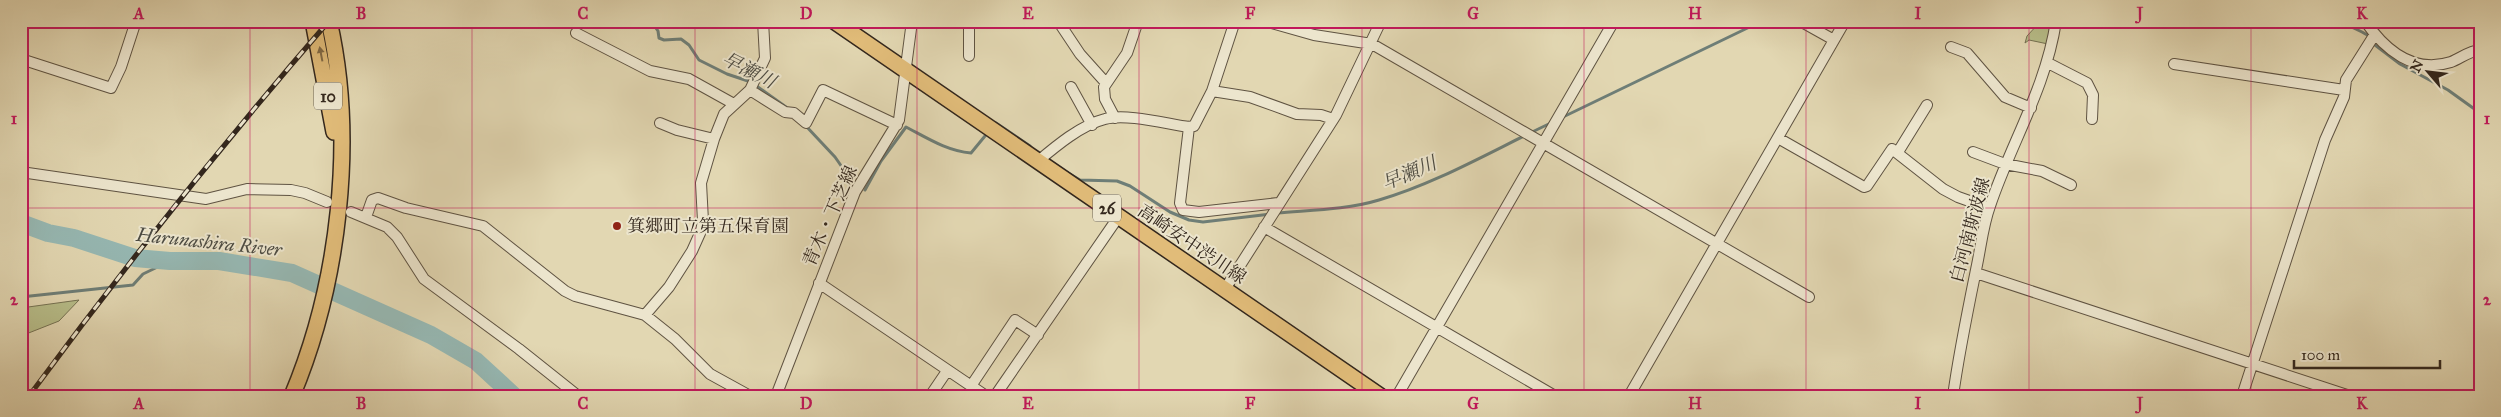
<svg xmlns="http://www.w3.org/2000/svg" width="2501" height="417" viewBox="0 0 2501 417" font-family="'IM FELL Great Primer','Noto Serif JP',serif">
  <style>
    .green { fill: #b7bd89; stroke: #757253 }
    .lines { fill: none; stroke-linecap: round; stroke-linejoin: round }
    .stream { stroke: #6e7e77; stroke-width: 3 }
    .river { stroke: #96b8b3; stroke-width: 18 }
    .street-casing { stroke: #5f5342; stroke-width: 12 }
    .primary-casing { stroke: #33271d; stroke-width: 18 }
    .street { stroke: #ece5cd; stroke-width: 10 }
    .primary { stroke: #e1bc79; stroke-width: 15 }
    .rail-casing { stroke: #33271d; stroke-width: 5 }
    .rail { stroke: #ece5cd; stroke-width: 3; stroke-dasharray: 9; stroke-linecap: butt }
    .oneway { fill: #816a46 }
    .grid { fill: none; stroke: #c2185b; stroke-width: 1; stroke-opacity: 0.55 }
    .poi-dot { fill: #8f2418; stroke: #ece5cd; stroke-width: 2 }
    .labels { text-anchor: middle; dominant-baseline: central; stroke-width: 4; stroke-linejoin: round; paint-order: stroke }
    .shield { fill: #ece5cd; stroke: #6a6052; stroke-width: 1 }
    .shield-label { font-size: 16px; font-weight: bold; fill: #33271d }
    .street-label { font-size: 18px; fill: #33271d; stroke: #ece5cd }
    .poi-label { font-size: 18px; fill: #33271d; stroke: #ece5cd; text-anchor: start }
    .water-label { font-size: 19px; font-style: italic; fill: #4c4b42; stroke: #ece5cd }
    .neatline { fill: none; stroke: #c2185b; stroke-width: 2 }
    .grid-label { font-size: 16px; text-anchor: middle; font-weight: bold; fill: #c2185b }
  </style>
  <rect width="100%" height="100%" fill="#e2d7b2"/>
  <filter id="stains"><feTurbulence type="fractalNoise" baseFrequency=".004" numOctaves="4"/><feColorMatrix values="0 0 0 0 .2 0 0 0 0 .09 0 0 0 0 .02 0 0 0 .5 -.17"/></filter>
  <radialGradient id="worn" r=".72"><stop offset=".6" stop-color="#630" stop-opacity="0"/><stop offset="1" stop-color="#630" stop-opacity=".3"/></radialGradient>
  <path class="green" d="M2039 23 2052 24 2048 44 2029 40 2025 43 2027 36Z
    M79 300 59 321 21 336V308Z"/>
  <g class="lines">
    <path class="stream" d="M651 21 658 31 659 38 664 40 681 39 689 45 699 60 727 74 751 82 786 107
      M2339 21 2362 32 2369 36 2375 45 2400 64 2448 90 2480 113
      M1563 117 1762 21
      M993 123H996L1030 146
      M805 125 835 157 851 180
      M1063 170 1080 180 1117 181 1130 186 1170 212 1189 220 1203 222 1271 214
      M865 190 881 161 906 127C927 138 947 151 971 153L985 136
      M1277 213C1311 210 1346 210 1379 200 1438 183 1497 148 1553 122
      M21 297 133 285 143 274 170 261"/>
    <path class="river" d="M21 223 48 233 74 238 135 258 170 261H219L292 273 431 335 476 361 514 396"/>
    <g class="street-casing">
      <path id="street" d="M969 21V56
        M1058 21 1080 54 1106 83
        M1265 21 1314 35 1372 44 1809 297
        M1800 21 1834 40
        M2365 21C2385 50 2414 74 2451 62 2461 58 2469 51 2480 50
        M576 33 650 71 689 79 734 104
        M1951 47 1967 53 2005 97 2031 108
        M21 59 111 88 121 67 136 21
        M2048 63 2087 83 2093 95 2092 119
        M2174 64 2344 90
        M1071 87 1092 125
        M750 90 785 112 794 113 806 123 823 90 897 125
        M1212 91 1250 97 1297 114 1321 115 1333 119
        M1115 118 1105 99 1104 87 1127 53 1138 21
        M660 123 677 130 714 139
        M1189 127 1180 203 1183 210 1199 212 1278 203
        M1778 138 1864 187 1867 186 1892 149 1943 189 1958 197 1989 208
        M1898 152 1927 105
        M1973 152 2005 164 2042 171 2071 185
        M1037 162C1056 146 1081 125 1105 119 1126 113 1167 124 1189 127L1194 126 1212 91 1235 21
        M21 172 206 199 247 189 291 190 305 193 327 202
        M351 212 387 227 397 237 424 279 519 349 578 396
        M366 217 372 200 378 198 406 208 483 226 565 291 575 296 645 315 675 339 710 374 750 396
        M1264 227 1555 396
        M1976 273 2350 396
        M819 283 986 396
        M1225 289 1336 115 1381 21
        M645 315 669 287 692 251 701 231 703 221 701 183 714 139 724 114 750 90 765 58 763 21
        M971 386 1015 320 1038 335
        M776 396 855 192 899 120 912 21
        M930 396 947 371
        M995 396 1119 216
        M1397 396 1614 21
        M1629 396 1845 21
        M1953 396C1959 352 1968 309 1977 265 1981 246 1983 225 1990 206 2011 143 2046 88 2056 21
        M2242 396 2325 140 2344 97 2346 80 2375 34"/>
    </g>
    <g class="primary-casing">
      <path id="primary" d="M313 21 334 132
        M834 21 1380 396
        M292 396C339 284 356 140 329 21"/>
    </g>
    <use href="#street" class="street"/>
    <use href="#primary" class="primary"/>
    <g class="rail-casing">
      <path id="rail" d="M29 396C124 267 224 142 329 21"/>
    </g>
    <use href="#rail" class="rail"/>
  </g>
  <defs><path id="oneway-solid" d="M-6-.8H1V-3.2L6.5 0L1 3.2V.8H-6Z" transform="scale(1.25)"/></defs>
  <use class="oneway" href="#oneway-solid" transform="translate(321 54) rotate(-101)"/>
  <path class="grid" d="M250 21V396M472 21V396M695 21V396M917 21V396M1139 21V396M1362 21V396M1584 21V396M1806 21V396M2029 21V396M2251 21V396M21 208H2480"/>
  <circle class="poi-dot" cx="617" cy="226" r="5"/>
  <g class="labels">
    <g class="shield">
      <rect x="314" y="82.5" width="28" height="27" rx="4"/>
      <rect x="1093" y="194.5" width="28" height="27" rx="4"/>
    </g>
    <g class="shield-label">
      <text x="328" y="96">10</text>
      <text x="1107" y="208">26</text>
    </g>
    <g class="street-label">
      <text transform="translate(830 216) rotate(-66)">青木・下芝線</text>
      <text transform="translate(1970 230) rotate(-75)">白河南斯波線</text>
      <text transform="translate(1192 244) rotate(34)">高崎安中渋川線</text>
    </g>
    <g class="poi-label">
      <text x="627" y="226">箕郷町立第五保育園</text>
    </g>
    <g class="water-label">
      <text transform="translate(749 70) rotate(27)">早瀬川</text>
      <text transform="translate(1409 173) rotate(-23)">早瀬川</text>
      <text transform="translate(209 242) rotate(6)">Harunashira River</text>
    </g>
  </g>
  <rect width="2501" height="417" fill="none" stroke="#e2d7b2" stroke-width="55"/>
  <g transform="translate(2428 72) rotate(298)" stroke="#ece5cd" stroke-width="4" paint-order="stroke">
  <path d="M0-4L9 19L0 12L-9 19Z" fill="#33271d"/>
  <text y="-8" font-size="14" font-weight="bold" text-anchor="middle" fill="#33271d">N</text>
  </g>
  <path d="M2294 360v8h146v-8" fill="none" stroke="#33271d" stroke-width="2.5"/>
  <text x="2301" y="360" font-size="15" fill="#33271d" stroke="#ece5cd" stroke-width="4" paint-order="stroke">100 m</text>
  <rect x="28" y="28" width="2446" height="362" class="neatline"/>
  <g class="grid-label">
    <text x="139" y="19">A</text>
    <text x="361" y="19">B</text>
    <text x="583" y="19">C</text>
    <text x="806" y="19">D</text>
    <text x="1028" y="19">E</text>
    <text x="1250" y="19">F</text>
    <text x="1473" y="19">G</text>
    <text x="1695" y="19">H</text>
    <text x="1918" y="19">I</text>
    <text x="2140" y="19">J</text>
    <text x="2362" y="19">K</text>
    <text x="14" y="124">1</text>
    <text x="2487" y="124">1</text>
    <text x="14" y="305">2</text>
    <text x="2487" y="305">2</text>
    <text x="139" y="409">A</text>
    <text x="361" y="409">B</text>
    <text x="583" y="409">C</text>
    <text x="806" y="409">D</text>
    <text x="1028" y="409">E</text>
    <text x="1250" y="409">F</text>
    <text x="1473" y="409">G</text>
    <text x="1695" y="409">H</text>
    <text x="1918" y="409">I</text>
    <text x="2140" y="409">J</text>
    <text x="2362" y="409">K</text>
  </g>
  <rect width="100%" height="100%" filter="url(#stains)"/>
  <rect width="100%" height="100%" fill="url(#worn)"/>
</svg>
